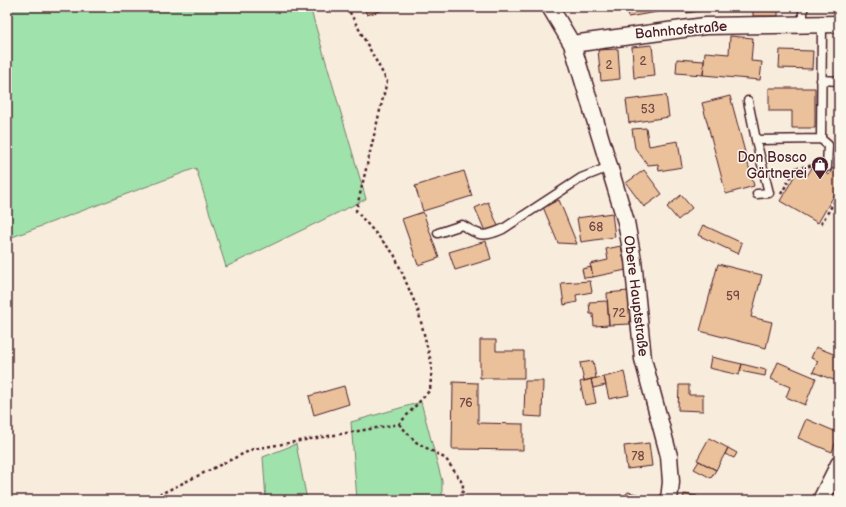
<svg xmlns="http://www.w3.org/2000/svg" width="846" height="507" viewBox="0 0 846 507" font-family="'Balsamiq Sans',sans-serif">
  <style>
    .green { fill: #a0e2ab; stroke: #75806b }
    .building { fill: #eac19a; stroke: #4a1f2b }
    .lines { fill: none; stroke-linecap: round; stroke-linejoin: round }
    .lane-casing { stroke: #4a1f2b; stroke-width: 11 }
    .street-casing { stroke: #4a1f2b; stroke-width: 19 }
    .path { stroke: #4a1f2b; stroke-width: 2.5; stroke-dasharray: 3 3; stroke-linecap: butt }
    .lane { stroke: #fbf7ec; stroke-width: 8 }
    .street { stroke: #fbf7ec; stroke-width: 16 }
    .labels { text-anchor: middle; dominant-baseline: central; stroke-width: 3; stroke-linejoin: round; paint-order: stroke }
    .number-label { font-size: 12px; fill: #724847 }
    .street-label { font-size: 14px; fill: #4a1f2b; stroke: #fbf7ec }
    .poi-label { font-size: 14px; fill: #4a1f2b; stroke: #fbf7ec; text-anchor: end }
  </style>
  <rect width="100%" height="100%" fill="#f8ecdc"/>
  <filter id="ink" filterUnits="userSpaceOnUse"><feTurbulence type="fractalNoise" baseFrequency=".025" numOctaves="2"/><feDisplacementMap in="SourceGraphic" scale="8" xChannelSelector="R" yChannelSelector="G"/><feConvolveMatrix kernelMatrix="1 2 1 2 8 2 1 2 1" color-interpolation-filters="sRGB"/></filter>
  <g filter="url(#ink)">
    <path class="green" d="M7 7H310L366 199 226 267 196 168 7 239Z
      M421 402 442 481V500H357L351 422Z
      M296 444 307 500H266L263 457Z"/>
    <path class="building" d="M364 7H389V8L367 15Z
      M626 7H657V12L628 17Z
      M686 7H717V8L687 13Z
      M753 7H778V16H753Z
      M730 36 753 38 751 61 762 62 760 80 703 75 705 52 729 54Z
      M652 45 655 76 634 78 632 47Z
      M618 49 620 79 601 81 598 50Z
      M780 50 813 51 812 69 779 68Z
      M677 59 704 61 703 75 676 73Z
      M769 88H815V128H792V111H769Z
      M666 95 669 117 629 123 626 100Z
      M730 96 754 186 726 194 702 103Z
      M646 128 649 146 678 141 682 167 659 171 658 164 648 165 635 148 632 129Z
      M813 166 829 175 833 168 839 171V187L818 223 780 201 798 170 807 176Z
      M644 170 662 194 644 207 626 183Z
      M464 171 472 196 423 211 415 186Z
      M681 195 692 208 678 220 667 207Z
      M559 200 577 244 558 243 543 207Z
      M488 202 498 226 485 231 475 208Z
      M423 212 439 258 418 265 402 219Z
      M612 213 615 237 581 242 577 218Z
      M703 225 742 243 738 254 698 235Z
      M486 241 491 259 455 270 449 252Z
      M621 246 626 270 593 277 590 264 608 260 606 249Z
      M718 264 762 275 751 317 772 322 766 348 700 331Z
      M591 267 593 277 584 278 582 269Z
      M590 281 592 292 576 295 577 302 564 305 561 283Z
      M628 291 630 324 609 325 607 293Z
      M607 301 609 325 594 326 593 314H590L589 302Z
      M480 340H496V351H524V378H480Z
      M816 347 836 355 839 347V382L813 372 818 361 811 358Z
      M711 357 742 364 739 375 709 368Z
      M593 361 596 378 584 381 580 363Z
      M778 362 816 378 805 405 786 397 790 387 771 379Z
      M742 364 766 370 765 376 740 371Z
      M624 372 629 395 609 399 604 377Z
      M604 377 606 385 593 388 591 379Z
      M591 379 596 403 585 405 580 382Z
      M525 381H543L542 417 524 416Z
      M453 382 478 383V423L523 424V450L452 449Z
      M679 385H689V395H703V411L678 410Z
      M344 386 349 404 314 415 309 396Z
      M806 419 839 433 832 452 798 438Z
      M709 438 728 448 716 470 697 460Z
      M649 443 652 466 627 469 624 446Z
      M728 448 737 453 734 458 725 454Z
      M699 461 716 470 711 478 694 469Z
      M838 484 839 500H831Z
      M628 492 641 495 640 500H622L623 497Z
      M684 494 697 496V500H683Z"/>
    <g class="lines">
      <g class="lane-casing">
        <path id="lane" d="M803 7V25
          M821 80 839 81
          M748 101 756 140 821 139 822 25
          M821 139 828 145 827 167
          M756 140 769 193 757 194
          M438 233 462 225C480 236 483 238 503 229L581 178 609 167"/>
      </g>
      <g class="street-casing">
        <path id="street" d="M550 7 572 44 626 222 633 260 643 359 669 456 671 482 669 500
          M572 44 705 26 839 24
          M821 500 839 464"/>
      </g>
      <path class="path" d="M781 194 796 168 816 165
        M821 224 839 194
        M399 424 416 442 446 459 463 484 462 500
        M148 500 253 449 399 424 430 390 432 366 418 310 394 254 356 211 387 81 347 7"/>
      <use href="#lane" class="lane"/>
      <use href="#street" class="street"/>
    </g>
  </g>
  <defs>
    <g id="shop-pin" transform="scale(0.9)"><path d="M0 17L-7.5 6A9.5 9.5 0 1 1 7.5 6Z" fill="#4a1f2b" stroke="#fbf7ec"/><path d="M-5-2.5h2.3a2.7 3.5 0 0 1 5.4 0H5L5.5 6h-11ZM-1.5-2.5h3a1.5 2.3 0 0 0-3 0Z" fill="#fff"/></g>
  </defs>
  <g fill-rule="evenodd">
    <use href="#shop-pin" x="820" y="165"/>
  </g>
  <g class="labels">
    <g class="number-label">
      <text x="643" y="61">2</text>
      <text x="609" y="65">2</text>
      <text x="648" y="109">53</text>
      <text x="596" y="227">68</text>
      <text x="733" y="296">59</text>
      <text x="619" y="313">72</text>
      <text x="466" y="403">76</text>
      <text x="638" y="456">78</text>
    </g>
    <g class="street-label">
      <text transform="translate(681 30) rotate(-5)">Bahnhofstraße</text>
      <text transform="translate(636 296) rotate(83)">Obere Hauptstraße</text>
    </g>
    <g class="poi-label">
      <text x="807" y="157">Don Bosco<tspan x="807" dy="16">Gärtnerei</tspan></text>
    </g>
  </g>
  <rect width="846" height="507" fill="none" stroke="#fbf7ec" stroke-width="24"/>
  <rect x="12" y="12" width="822" height="483" fill="none" stroke="#4a1f2b" stroke-width="1.5" filter="url(#ink)"/>
</svg>
